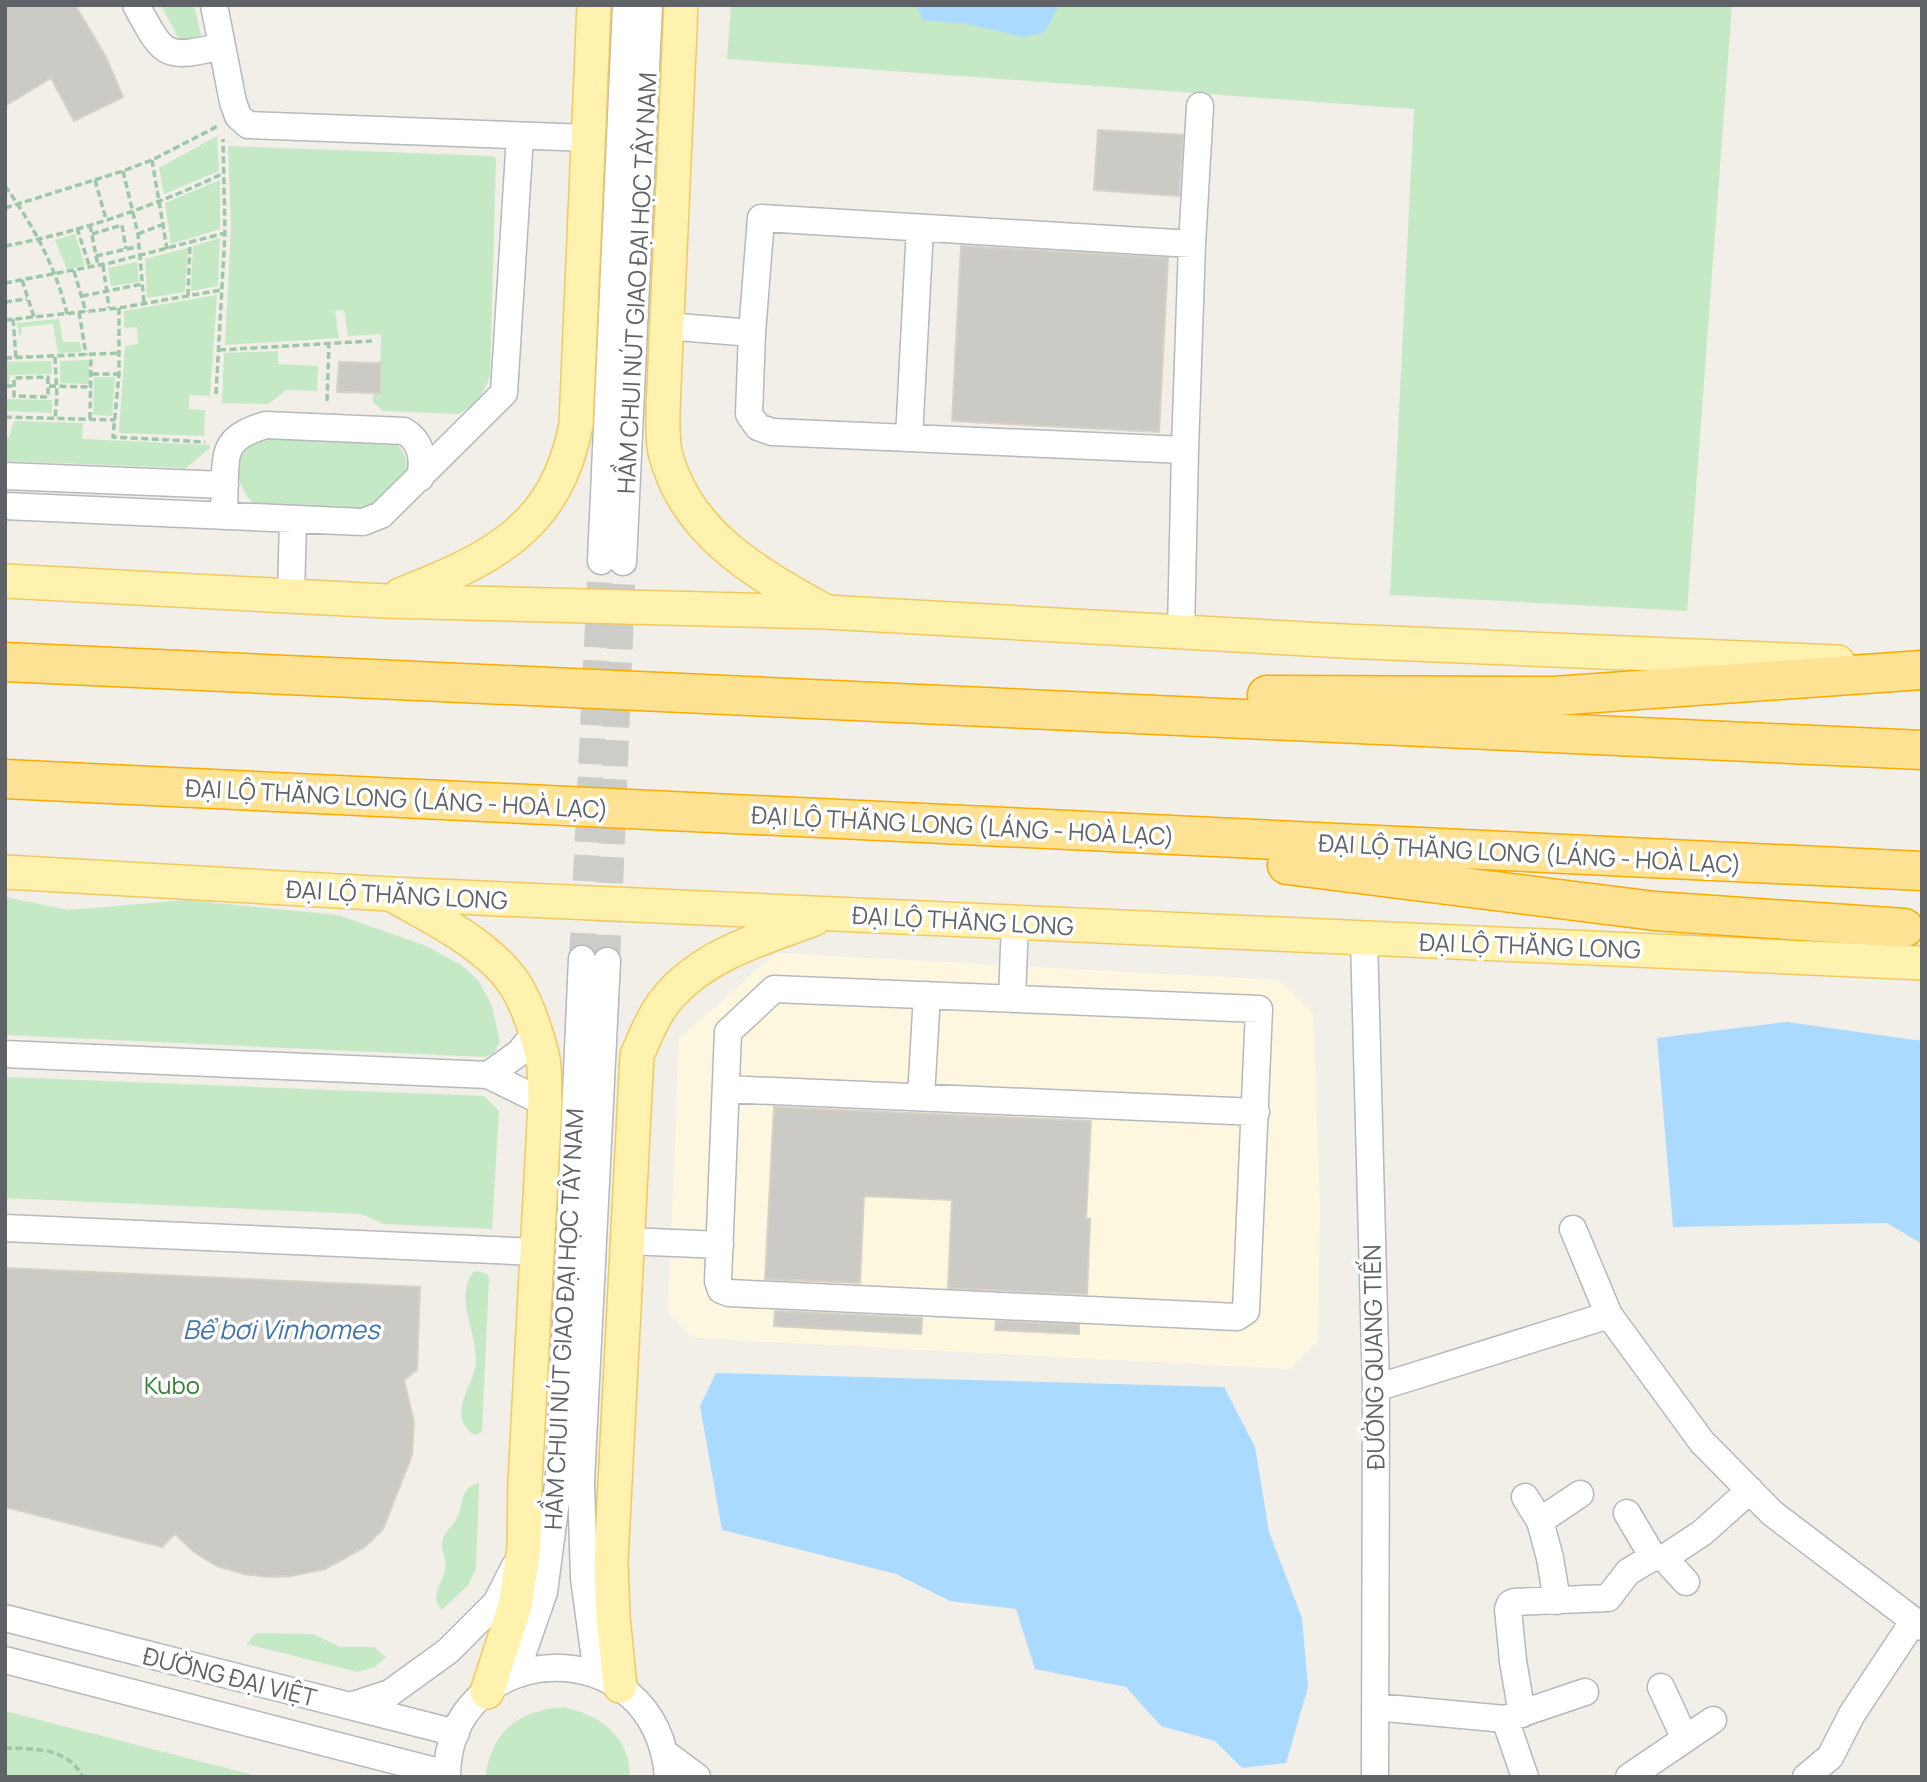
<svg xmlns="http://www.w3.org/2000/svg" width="1927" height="1782" viewBox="0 0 1927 1782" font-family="Manrope,sans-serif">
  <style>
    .commercial { fill: #fef7e0 }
    .green { fill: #c5e8c5 }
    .water { fill: #aadaff }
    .building { fill: #cccac5; stroke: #d6d1c6; stroke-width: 2 }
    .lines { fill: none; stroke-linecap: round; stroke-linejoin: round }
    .minor-tunnel { stroke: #ccccc8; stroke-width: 26; stroke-dasharray: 26 13; stroke-linecap: butt }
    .minor-casing { stroke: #b5b8bc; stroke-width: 29 }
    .major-casing { stroke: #f2c960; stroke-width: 36 }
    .highway-casing { stroke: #f9ab00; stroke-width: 41 }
    .path { stroke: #9cc7a9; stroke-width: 3.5; stroke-dasharray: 7 3.5; stroke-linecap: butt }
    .minor { stroke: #fff; stroke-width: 26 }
    .major { stroke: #fff2af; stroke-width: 33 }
    .highway { stroke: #fde293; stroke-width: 38 }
    .labels { text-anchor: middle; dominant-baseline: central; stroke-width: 7; stroke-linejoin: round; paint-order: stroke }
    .street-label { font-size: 24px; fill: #5f6368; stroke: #fff }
    .park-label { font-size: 24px; fill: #348238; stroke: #fff }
    .water-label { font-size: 26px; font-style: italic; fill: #4174aa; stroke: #fff }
  </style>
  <rect width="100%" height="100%" fill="#f1efe8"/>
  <path class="commercial" d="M776 953 1279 980 1313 1013 1320 1204 1318 1341 1290 1369 693 1338 668 1312 679 1039Z"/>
  <path class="green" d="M161 5H194L201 35 197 39 181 40 176 34Z
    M731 5H1732L1687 611 1390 595 1414 109 727 59Z
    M217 136 219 171 164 194 159 168Z
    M228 146 492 156 496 158 490 375C484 394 476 405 458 414L383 411 373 402V393H380L381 334 348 336 344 310 335 311 339 338 225 345 231 228Z
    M220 180V229L171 244 165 203Z
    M75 234 85 265 67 269 55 240Z
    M220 238 218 286 191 291 193 246Z
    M188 248 185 292 147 298 145 259Z
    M137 262 139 282 111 286 108 268Z
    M217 295 210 396 189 395V409L205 410 204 436 119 433 125 346 138 344 137 327 124 328V311Z
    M59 319 63 342H80L82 352 58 353 53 324 21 327 22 335H19L17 323Z
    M278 351V364L318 366 317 391 286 390 268 404 222 403 224 353Z
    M89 360V384L60 383V361Z
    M51 361 52 374 10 375 9 384H5V362Z
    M94 377H115L112 416 93 415Z
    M5 388H7V399L52 400V413L5 411Z
    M14 421 83 423 82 439 210 445V448L186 468 5 461V437H9Z
    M263 435 397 444C403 451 409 460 406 470 403 481 375 503 365 510L258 506C240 495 231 467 245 448 249 443 257 439 263 435Z
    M5 897 68 910 186 900 338 915 426 946 461 965 478 980 492 1006 500 1042 494 1053 485 1057 5 1035Z
    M5 1077 484 1096 499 1111 492 1229 384 1224 361 1214 5 1198Z
    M478 1271 488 1275 489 1278 482 1432 475 1435C444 1417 475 1385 476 1361 477 1332 454 1299 473 1272Z
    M479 1483 476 1569 468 1585 442 1610C428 1595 443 1585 445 1569 447 1560 441 1551 442 1542 444 1532 453 1526 457 1518 464 1504 459 1488 479 1483Z
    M258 1633 313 1634 340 1647H374L386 1657 375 1667 357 1672 247 1644 253 1636Z
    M563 1707C599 1715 630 1735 630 1777H485C493 1730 517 1711 563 1707Z
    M5 1711 261 1777H5Z"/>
  <path class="water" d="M916 5H1055L1057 9 1044 33 1024 37 967 24 923 20Z
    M1787 1022 1922 1041V1244L1887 1223 1673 1227 1657 1038Z
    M716 1373 1224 1387 1255 1447 1269 1532 1302 1618 1308 1687 1286 1763 1242 1768 1215 1741 1161 1726 1126 1687 1035 1669 1016 1609 950 1601 896 1574 722 1530 700 1406Z"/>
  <path class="building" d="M5 5H75L106 57 123 97 74 121 51 78 5 106Z
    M1098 130 1183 135 1179 196 1094 190Z
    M961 246 1168 258 1159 432 952 421Z
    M339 362 381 363 380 393 337 392Z
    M774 1107 1091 1121 1086 1219H1090L1087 1294 948 1288 952 1200 864 1196 860 1283 765 1279Z
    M5 1268 420 1287 417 1370 404 1380 414 1422 412 1455 383 1529 365 1547 325 1569 291 1576 267 1577 244 1574 217 1566 194 1552 175 1534 162 1547 5 1507Z
    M775 1311 922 1318 921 1334 774 1326Z
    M996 1321 1079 1325V1334L995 1330Z"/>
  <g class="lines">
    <path class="minor-tunnel" d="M582 959 601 561
      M607 961 623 562"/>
    <g class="minor-casing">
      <path id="minor" d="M136 5C164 56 163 60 222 46
        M214 5 233 102 238 116 248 125 588 138
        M1192 244 1200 106
        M666 326 752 333 749 414 758 427 772 432 1185 450 1181 632
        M752 333 761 218 1192 244 1185 450
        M909 438 920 228
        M5 476 225 485
        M5 506 363 522 381 515 504 393 520 136
        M224 516C225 501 223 460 229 449 235 435 252 429 266 425L404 431C422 442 424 459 420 478
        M601 561 626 5
        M623 562 649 5
        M291 596 293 519
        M1364 938 1376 1388 1375 1777
        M774 989 1259 1009 1246 1311 1237 1317 729 1293 721 1290 718 1281 728 1032Z
        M1012 999 1015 922
        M5 1054 488 1075 545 1103
        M488 1075 519 1053 535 1033
        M726 1089 1256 1112
        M921 1097 927 995
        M5 1228 536 1252
        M1573 1229 1609 1315 1702 1442 1772 1513 1922 1627
        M628 1241 720 1245
        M1376 1388 1609 1315
        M1525 1497 1540 1521
        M1627 1513 1653 1557
        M1664 1558 1686 1582
        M1557 1601 1550 1558 1540 1521 1580 1494
        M5 1618 456 1733
        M5 1660 447 1774
        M597 1674 584 1578 581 1481 607 961
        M515 1675 544 1592 559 1477 582 959
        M1661 1687 1685 1739
        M350 1706 390 1693 448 1651 496 1603 515 1566
        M1375 1707 1505 1719 1585 1692
        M1522 1714 1513 1661 1508 1609 1510 1604 1514 1602 1608 1598 1628 1572 1653 1557 1664 1558 1702 1533 1750 1490
        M1505 1719 1525 1777
        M666 1754 697 1777
        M447 1777C447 1637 656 1626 668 1777
        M1629 1777 1713 1720
        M1806 1777 1830 1757 1852 1714 1913 1622"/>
    </g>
    <g class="major-casing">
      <path id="major" d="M681 5 663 409C663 423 662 438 665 452 685 532 753 571 821 609
        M5 581 385 601 826 612 1343 641 1838 662
        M400 595C491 559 556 529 576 425L594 5
        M5 872 391 894 1922 963
        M396 897C435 919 488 945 514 983 527 1003 536 1031 542 1054 546 1069 544 1087 545 1103L525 1482 524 1548 515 1606 487 1692
        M620 1686 613 1617 611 1561 637 1055C646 1035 655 1011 671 994 708 953 764 938 814 919"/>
    </g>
    <g class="highway-casing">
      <path id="highway" d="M5 662 1922 750
        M1267 695 1554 696 1922 670
        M5 779 1922 871
        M1287 865 1655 911 1904 928"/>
    </g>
    <path class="path" d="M152 160 167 249
      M123 171 138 234 144 303
      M95 180 106 219
      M5 186C33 225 56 267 67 314
      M5 208 123 171 152 160 218 126
      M90 225 98 266
      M77 228 90 268
      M92 234 122 225 126 249
      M138 234 164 224
      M5 246C81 232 155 206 224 173
      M96 256 140 246
      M103 265 109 308
      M74 271 86 312
      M22 280 34 317
      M5 283 110 263 225 233
      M82 296 143 284
      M188 296 190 243
      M5 302 27 299
      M119 308V374L113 437 205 442
      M79 312 86 355
      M13 319 16 358
      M5 320 119 308 221 290
      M219 350 372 341
      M55 357 57 398 55 418
      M5 358 120 353
      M92 374H119
      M48 377V397L14 396V378Z
      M5 386H14
      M49 386 92 387
      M216 394 225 233 223 139
      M327 401 329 344
      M5 417 115 420
      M90 419 91 355
      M5 1748C35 1749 67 1747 83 1777"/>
    <use href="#minor" class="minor"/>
    <use href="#major" class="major"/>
    <use href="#highway" class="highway"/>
  </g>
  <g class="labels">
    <g class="street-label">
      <text transform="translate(636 283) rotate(-87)">HẦM CHUI NÚT GIAO ĐẠI HỌC TÂY NAM</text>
      <text transform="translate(397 798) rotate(3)">ĐẠI LỘ THĂNG LONG (LÁNG - HOÀ LẠC)</text>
      <text transform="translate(963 825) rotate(3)">ĐẠI LỘ THĂNG LONG (LÁNG - HOÀ LẠC)</text>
      <text transform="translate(1530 853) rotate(3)">ĐẠI LỘ THĂNG LONG (LÁNG - HOÀ LẠC)</text>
      <text transform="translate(397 894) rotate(3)">ĐẠI LỘ THĂNG LONG</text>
      <text transform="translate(963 920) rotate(3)">ĐẠI LỘ THĂNG LONG</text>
      <text transform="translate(1530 945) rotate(2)">ĐẠI LỘ THĂNG LONG</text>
      <text transform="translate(563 1319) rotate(-87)">HẦM CHUI NÚT GIAO ĐẠI HỌC TÂY NAM</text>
      <text transform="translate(1373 1357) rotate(-91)">ĐƯỜNG QUANG TIẾN</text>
      <text transform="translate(230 1676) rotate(14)">ĐƯỜNG ĐẠI VIỆT</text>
    </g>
    <g class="park-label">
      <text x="172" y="1384">Kubo</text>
    </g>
    <g class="water-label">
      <text x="281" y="1329">Bể bơi Vinhomes</text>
    </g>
  </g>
  <rect width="1927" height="1782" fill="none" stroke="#5f6368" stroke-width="14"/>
</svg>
